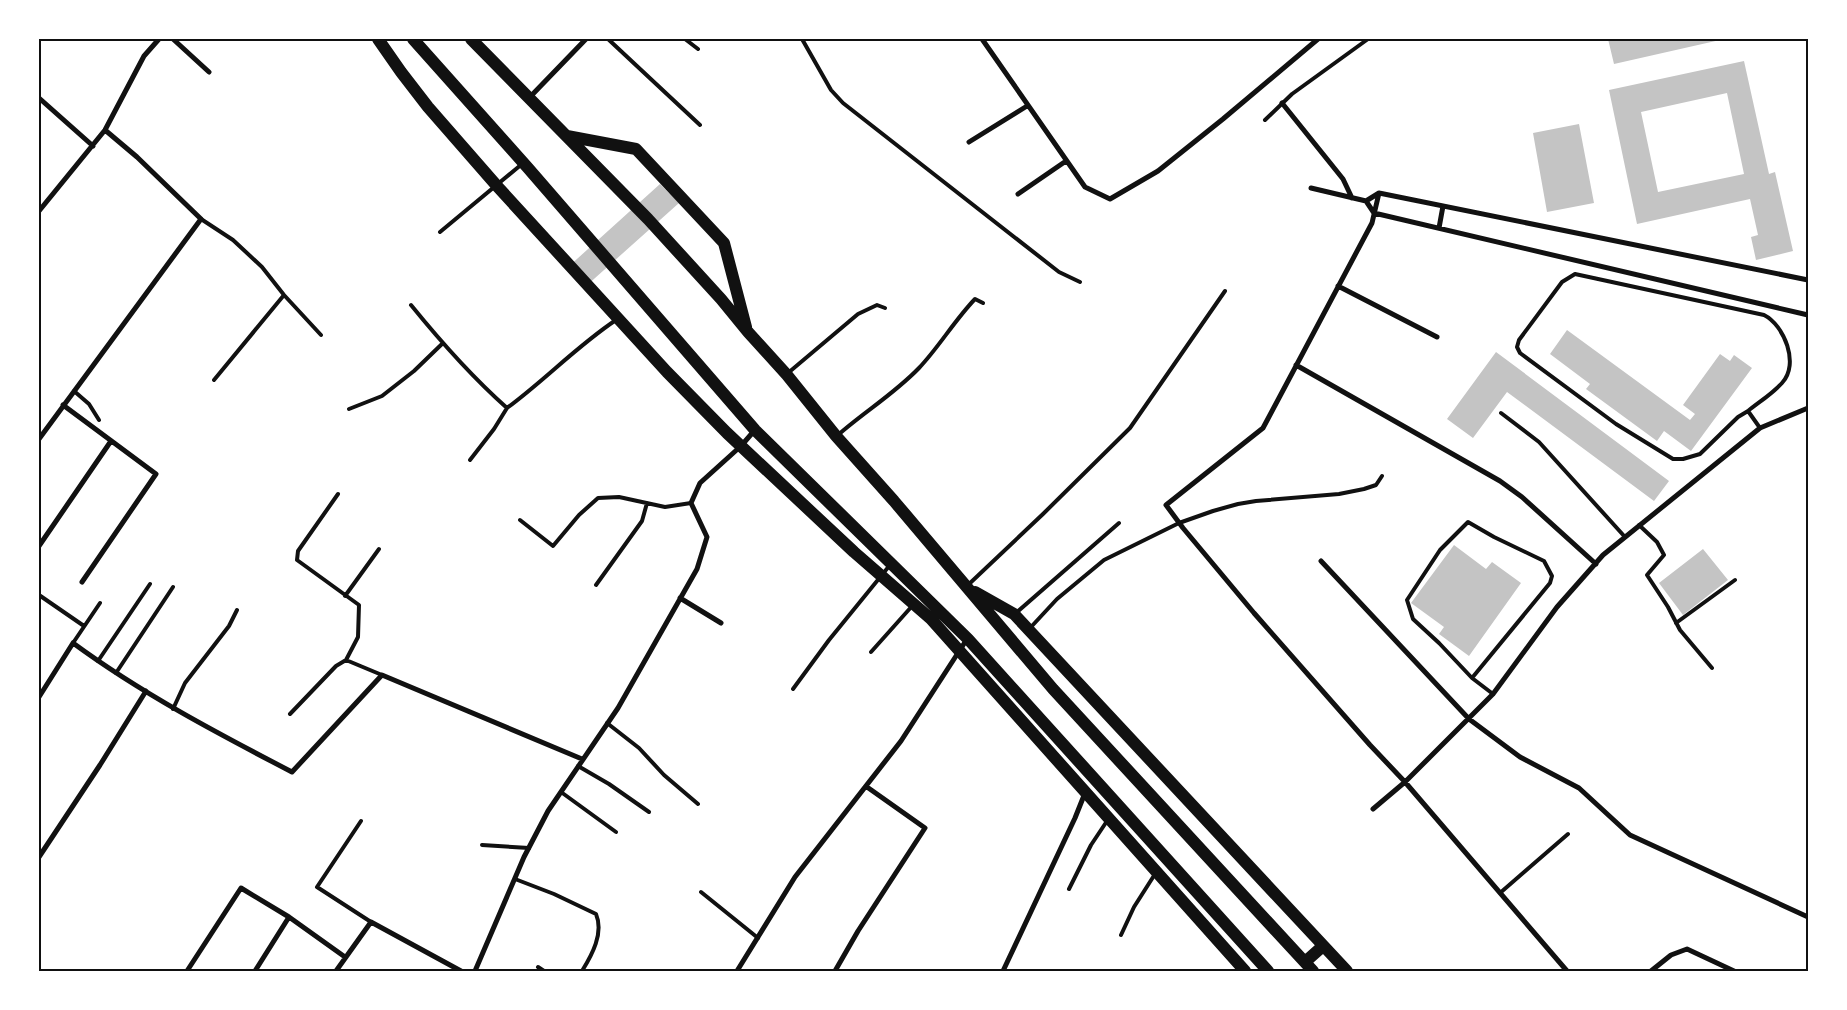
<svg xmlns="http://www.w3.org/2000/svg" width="1847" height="1010" viewBox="0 0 1847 1010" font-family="'Open Sans',sans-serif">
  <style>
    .building { fill: #c4c4c4; fill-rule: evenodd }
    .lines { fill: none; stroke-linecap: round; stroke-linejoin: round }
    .service { stroke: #111; stroke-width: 4 }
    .minor { stroke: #111; stroke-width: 5 }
    .trunk { stroke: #111; stroke-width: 12 }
    .neatline { fill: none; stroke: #111; stroke-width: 2 }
  </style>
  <rect width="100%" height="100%" fill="#fff"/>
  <path class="building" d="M1608 39H1720V40L1614 64Z
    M1744 61 1769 174 1775 172 1793 251 1756 260 1751 237 1758 235 1750 199 1637 224 1609 90ZM1727 93 1744 174 1658 192 1641 112Z
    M1579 124 1594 203 1547 212 1533 133Z
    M660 184 679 203 585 287 567 268Z
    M1567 330 1690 420 1695 414 1683 405 1720 354 1730 361 1734 355 1752 368 1691 451 1664 431 1657 441 1586 389 1590 384 1550 354Z
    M1496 352 1669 481 1654 501 1507 392 1473 438 1447 419Z
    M1454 545 1486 569 1492 562 1521 583 1469 656 1439 634 1444 627 1411 603Z
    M1703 549 1728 580 1683 615 1659 583Z"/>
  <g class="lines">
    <path class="service" d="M608 39 700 125
      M685 39 698 49
      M802 39 831 90 843 103 1059 272 1080 282
      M1265 120 1292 94 1368 39
      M201 219 233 240 262 267 284 295 321 335
      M440 232 522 164
      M411 305C441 342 471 376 507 408 545 380 577 346 616 320
      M788 373 858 314 877 305 885 308
      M214 380 284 295
      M74 391 89 404 99 420
      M349 409 382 396 414 371 443 343
      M1748 411C1759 402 1772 394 1782 383 1800 364 1784 325 1764 315L1575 274 1562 282 1519 340 1517 347 1520 353 1616 424 1673 459H1683L1700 454 1738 417 1748 411 1760 428
      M1501 413 1539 442 1625 537
      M838 435C864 412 894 394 919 368 939 347 954 321 975 299L983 303
      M470 460 494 429 507 408
      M338 494 298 551 297 560 359 605 358 637 346 660 382 675
      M520 520 553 546 579 515 598 498 619 497 665 507 691 503
      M1639 525 1657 542 1664 555 1647 575 1668 607 1680 630 1712 668
      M596 585 642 521 647 503
      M968 585 1043 514 1130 428 1225 291
      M39 595 84 626
      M345 596 379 549
      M1016 613 1119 523
      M1676 623 1735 580
      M1031 627 1057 599 1104 560 1179 523 1213 511 1238 504 1256 501 1339 494 1364 489 1376 485 1382 476
      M73 643 100 603
      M871 652 913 605
      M98 661 150 584
      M116 673 173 587
      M1472 678 1550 583 1552 576 1544 561 1494 537 1468 522 1440 550 1407 600 1413 619 1439 643 1472 678 1493 694
      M793 689 829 640 890 565
      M173 709 185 683 229 626 237 610
      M290 714 336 666 346 660
      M607 723 639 748 664 775 698 804
      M578 766 609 784 649 812
      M561 792 616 832
      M361 821 317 887 371 922
      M482 845 529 848
      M515 879 554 894 596 914C604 933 592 955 582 971
      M1069 889 1091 845 1107 821
      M701 892 758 938
      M1500 893 1568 834
      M1121 935 1134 907 1155 874
      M538 967 544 971"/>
    <path class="minor" d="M173 39 209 72
      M982 39 1085 187 1110 199 1158 171 1223 119 1318 39
      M39 98 93 146
      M529 98 586 39
      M1282 103 1343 179 1352 198
      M969 142 1027 106
      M1311 188 1366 201 1374 213 1808 315
      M1379 193 1372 223 1263 428 1166 505 1183 528 1254 613 1370 745 1405 782 1567 971
      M1018 194 1066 161
      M1366 201 1379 193 1808 280
      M39 211 105 130 144 56 159 39
      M1439 228 1443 206
      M1338 286 1437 337
      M1296 365 1500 481 1522 497 1596 564
      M63 405 156 474 82 582
      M39 439 201 219 137 157 105 130
      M39 546 111 441
      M1321 561 1469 719 1520 757 1579 788 1630 835 1808 917
      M680 598 721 623
      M39 697 73 643C141 693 217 733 292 772L382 675 582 759
      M1373 809 1405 782 1493 694 1557 607 1603 555 1760 428 1808 408
      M39 857 100 765 146 691
      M187 971 241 888 289 917 345 957
      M255 971 289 917
      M336 971 371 922 461 971
      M475 971 524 857 548 811 618 708 697 569 707 537 691 503 700 483 741 446 754 431
      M737 971 795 877 901 741 967 639
      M835 971 858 931 925 828 867 787
      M1003 971 1075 818 1085 793
      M1651 971 1671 955 1687 949 1734 971"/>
    <path class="trunk" d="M378 39 401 72 428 107 497 186 667 372 727 433 854 552 931 619 1245 971
      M413 39 528 168 755 430 968 639 1268 971
      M471 39 648 219 721 299 748 332 787 375 836 436 894 501 1053 689 1313 971
      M567 136 636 149 724 243 746 327
      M975 592 1014 614 1347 971
      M1305 962 1323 946"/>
  </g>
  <rect width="1847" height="1010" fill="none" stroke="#ffffff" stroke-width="80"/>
  <rect x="40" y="40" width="1767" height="930" class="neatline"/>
</svg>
